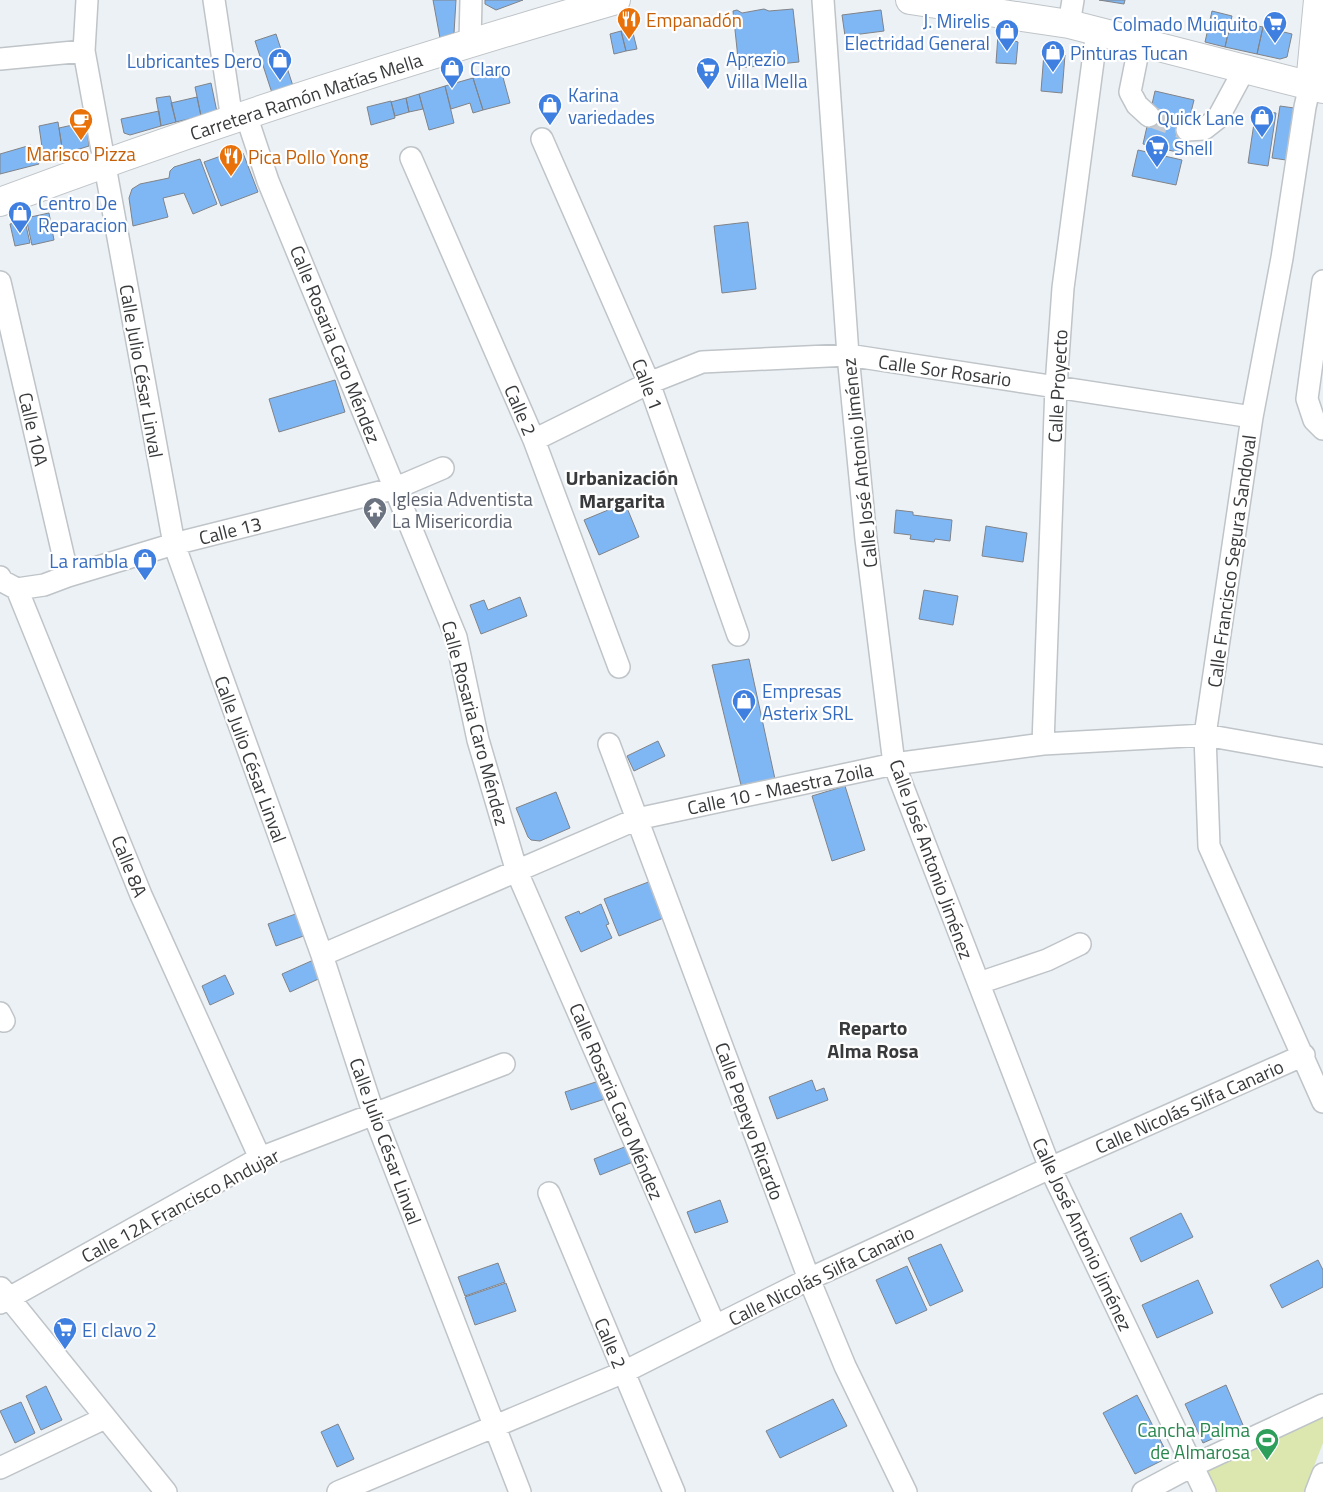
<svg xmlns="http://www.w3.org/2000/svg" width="1323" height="1492" viewBox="0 0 1323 1492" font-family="'Titillium Web',sans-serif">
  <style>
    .green { fill: #dbe7af }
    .building { fill: #7fb7f4; stroke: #808388 }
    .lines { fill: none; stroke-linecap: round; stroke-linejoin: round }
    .minor-tunnel { stroke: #c8ccd1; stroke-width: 21; stroke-dasharray: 21 11; stroke-linecap: butt }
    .minor-casing { stroke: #bfc4c8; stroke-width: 24 }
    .major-casing { stroke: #bfc4c8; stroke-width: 30 }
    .minor { stroke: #fff; stroke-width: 21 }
    .major { stroke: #fff; stroke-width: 28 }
    .labels { text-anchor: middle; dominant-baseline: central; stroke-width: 4.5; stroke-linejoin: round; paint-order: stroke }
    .food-label { font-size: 19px; fill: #c56008; stroke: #fff; text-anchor: start }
    .shop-label { font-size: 19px; fill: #366cbe; stroke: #fff; text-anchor: start }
    .street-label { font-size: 19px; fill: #383a3c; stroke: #fff }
    .worship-label { font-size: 19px; fill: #5b616d; stroke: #fff; text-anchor: start }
    .leisure-label { font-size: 19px; fill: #27864d; stroke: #fff; text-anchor: end }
    .neighbourhood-label { font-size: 20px; font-weight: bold; fill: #383a3c; stroke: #fff }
  </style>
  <rect width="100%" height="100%" fill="#ecf1f6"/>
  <path class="green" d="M1323 1416V1443L1304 1492H1214L1204 1473Z"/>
  <path class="building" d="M433 0H456L454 33 440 38Z
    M485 0H523L496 10 485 4Z
    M1099 0H1125L1124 4Z
    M764 9 769 11 793 9 799 62 739 68 733 11 737 10 742 13Z
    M881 10 884 31 845 36 842 15Z
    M1212 11 1232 16 1225 47 1205 42Z
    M1231 21 1263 27 1257 54 1225 47Z
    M1263 27 1292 34 1287 57 1280 59 1257 54Z
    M632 29 637 49 626 51 621 31Z
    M621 31 626 51 614 54 610 34Z
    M276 34 293 86 272 93 255 41Z
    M998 35 1018 42 1016 64 996 63Z
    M1044 53 1065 55 1062 93 1041 91Z
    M501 70 510 103 483 110 473 78Z
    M473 78 483 110 473 113 470 103 451 109 445 86Z
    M211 83 217 112 201 116 195 87Z
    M445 86 454 123 429 130 419 94Z
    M1155 91 1194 100 1181 153 1143 144Z
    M419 94 423 109 409 112 406 98Z
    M170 96 176 122 161 126 156 98Z
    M197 97 201 116 176 122 171 103Z
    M406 98 409 112 395 116 391 102Z
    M391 101 395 118 371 125 367 107Z
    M1280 106 1294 108 1286 160 1272 158Z
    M1256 110 1276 113 1268 166 1248 163Z
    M159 111 161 126 130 135 124 133 121 119Z
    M58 122 63 154 44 161 39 126Z
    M86 122 89 146 63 154 59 128Z
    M31 145 39 164 0 174V154Z
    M1138 150 1182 160 1176 185 1132 176Z
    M235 151 243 153 258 192 221 206 204 162Z
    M200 159 217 204 193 214 184 193 163 198 168 217 133 226 129 198 132 189 140 184 169 178 170 171 174 167Z
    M49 213 54 240 32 245 26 218Z
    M25 221 30 243 15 246 10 224Z
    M748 222 756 289 722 293 714 226Z
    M335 380 345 412 279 432 269 399Z
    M625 503 639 537 599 555 584 520Z
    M896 510 913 512V515L952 520 950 541 935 539 934 542 910 539 911 535 894 533Z
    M986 526 1027 533 1023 562 982 556Z
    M924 590 958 596 953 625 919 619Z
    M520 597 527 616 481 634 470 605 484 600 488 610Z
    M749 659 775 779 741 785 712 665Z
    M658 741 665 756 634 771 627 756Z
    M845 786 865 850 832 861 812 796Z
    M556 792 570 828 540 841 531 840 528 837 516 808Z
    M651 881 666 917 619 936 604 899Z
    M601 904 609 924 606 925 612 938 581 952 565 917 579 911 580 914Z
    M301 912 309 934 276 946 268 924Z
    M318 958 325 976 290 992 282 974Z
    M225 975 234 994 210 1005 202 986Z
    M602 1080 608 1098 571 1110 565 1092Z
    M812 1080 816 1091 824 1088 828 1100 777 1119 769 1097Z
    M627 1146 633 1162 600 1175 594 1159Z
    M720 1200 728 1222 695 1233 687 1212Z
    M1181 1213 1193 1237 1141 1262 1130 1238Z
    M941 1244 963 1291 930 1306 908 1258Z
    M1318 1260 1323 1270V1287L1282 1308 1270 1285Z
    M498 1263 505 1282 465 1296 458 1277Z
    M907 1266 927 1310 896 1324 876 1280Z
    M1198 1280 1213 1313 1157 1338 1142 1305Z
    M506 1283 516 1311 475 1325 465 1297Z
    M1226 1385 1243 1425 1203 1443 1185 1404Z
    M46 1386 62 1420 41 1430 26 1396Z
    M1137 1395 1169 1457 1135 1474 1103 1413Z
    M833 1399 847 1426 780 1458 766 1431Z
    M21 1402 35 1433 15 1443 0 1411Z
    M338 1424 354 1459 337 1467 321 1432Z"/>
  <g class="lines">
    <path class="minor-tunnel" d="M1149 116 1187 130"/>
    <g class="minor-casing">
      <path id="minor" d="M87 0 84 51 174 544 322 955 374 1115 520 1492
        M214 0 232 120
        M823 0 848 355 866 539 894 764 1050 1168 1205 1492
        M1069 24 1073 0
        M470 42 471 0
        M1140 42 1130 92 1137 105 1149 116
        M0 59 84 51
        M1310 85 1305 107 1282 258 1252 417 1205 735 1209 846 1323 1102
        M246 115 268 181 456 637 478 740 517 872 715 1326
        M1187 130 1204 129 1218 118 1245 68
        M542 139 649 383 738 635
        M411 158 534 440 619 667
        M1323 281 1307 399 1314 420 1323 429
        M0 282 68 576
        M534 440 649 383 702 362 848 355 1252 417
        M0 577 2 581 17 589 141 895 260 1158
        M17 589 44 585 68 576 174 544 396 488 443 468
        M609 744 809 1279 845 1366 906 1492
        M1043 744 1056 386 1063 288 1097 31
        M322 955 637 819 894 764 1043 744 1205 735 1323 756
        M979 983 1047 960 1080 944
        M0 1013 4 1021
        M549 1193 674 1492
        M1 1288 166 1492
        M0 1303 260 1158 504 1064
        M0 1468 105 1418
        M338 1492 624 1372 809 1279 1050 1168 1304 1055
        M1143 1492 1192 1466 1323 1405
        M1316 1492 1323 1474"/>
    </g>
    <g class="major-casing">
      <path id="major" d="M910 0 1069 24 1323 89
        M1310 85 1318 0
        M0 202C202 126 408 60 616 0"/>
    </g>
    <use href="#minor" class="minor"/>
    <use href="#major" class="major"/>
  </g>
  <defs>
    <g id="restaurant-pin" transform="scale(1.25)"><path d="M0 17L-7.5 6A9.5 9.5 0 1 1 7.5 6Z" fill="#e8710a" stroke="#fff"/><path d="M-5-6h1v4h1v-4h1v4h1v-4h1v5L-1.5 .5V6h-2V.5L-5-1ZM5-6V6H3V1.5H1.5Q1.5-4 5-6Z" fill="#fff"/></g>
    <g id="supermarket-pin" transform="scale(1.25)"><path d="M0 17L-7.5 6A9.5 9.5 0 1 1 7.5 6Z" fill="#3f7fe0" stroke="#fff"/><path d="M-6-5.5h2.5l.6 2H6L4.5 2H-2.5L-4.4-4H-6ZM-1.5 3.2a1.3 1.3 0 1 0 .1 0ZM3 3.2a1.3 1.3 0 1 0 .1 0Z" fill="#fff"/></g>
    <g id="shop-pin" transform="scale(1.25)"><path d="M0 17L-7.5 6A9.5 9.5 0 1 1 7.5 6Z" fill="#3f7fe0" stroke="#fff"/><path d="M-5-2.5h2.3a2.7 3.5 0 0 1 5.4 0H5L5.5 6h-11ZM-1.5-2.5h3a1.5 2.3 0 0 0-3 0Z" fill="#fff"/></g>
    <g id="cafe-pin" transform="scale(1.25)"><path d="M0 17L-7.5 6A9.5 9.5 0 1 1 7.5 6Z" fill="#e8710a" stroke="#fff"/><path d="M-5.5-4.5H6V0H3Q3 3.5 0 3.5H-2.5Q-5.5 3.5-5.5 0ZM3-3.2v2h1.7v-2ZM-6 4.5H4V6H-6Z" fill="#fff"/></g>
    <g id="temple-pin" transform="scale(1.25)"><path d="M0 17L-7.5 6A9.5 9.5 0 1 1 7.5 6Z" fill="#6b7280" stroke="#fff"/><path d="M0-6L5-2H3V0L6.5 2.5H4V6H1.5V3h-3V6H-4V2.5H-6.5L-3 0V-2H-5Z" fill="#fff"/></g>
    <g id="stadium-pin" transform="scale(1.25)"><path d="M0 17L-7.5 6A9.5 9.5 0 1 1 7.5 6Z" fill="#2e9e5b" stroke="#fff"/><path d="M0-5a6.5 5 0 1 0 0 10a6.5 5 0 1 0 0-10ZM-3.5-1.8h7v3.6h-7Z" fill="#fff"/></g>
  </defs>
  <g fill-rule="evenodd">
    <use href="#restaurant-pin" x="629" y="19"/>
    <use href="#supermarket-pin" x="1275" y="23"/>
    <use href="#shop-pin" x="1007" y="31"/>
    <use href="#shop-pin" x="1053" y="52"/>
    <use href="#shop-pin" x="280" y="60"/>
    <use href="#shop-pin" x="452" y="68"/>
    <use href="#supermarket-pin" x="708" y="69"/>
    <use href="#shop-pin" x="550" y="105"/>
    <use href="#shop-pin" x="1262" y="117"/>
    <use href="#cafe-pin" x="81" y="120"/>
    <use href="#supermarket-pin" x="1157" y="147"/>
    <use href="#restaurant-pin" x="231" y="156"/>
    <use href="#shop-pin" x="20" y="213"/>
    <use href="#temple-pin" x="375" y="509"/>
    <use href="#shop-pin" x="145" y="560"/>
    <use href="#shop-pin" x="744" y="701"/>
    <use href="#supermarket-pin" x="65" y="1329"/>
    <use href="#stadium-pin" x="1267" y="1440"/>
  </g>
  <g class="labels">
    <g class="food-label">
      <text x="646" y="19">Empanadón</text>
      <text x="81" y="153" text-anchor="middle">Marisco Pizza</text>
      <text x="248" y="156">Pica Pollo Yong</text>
    </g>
    <g class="shop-label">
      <text x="990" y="20" text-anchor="end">J. Mirelis<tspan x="990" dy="22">Electridad General</tspan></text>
      <text x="1258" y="23" text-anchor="end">Colmado Muiquito</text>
      <text x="1070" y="52">Pinturas Tucan</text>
      <text x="726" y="58">Aprezio<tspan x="726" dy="22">Villa Mella</tspan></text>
      <text x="262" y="60" text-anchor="end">Lubricantes Dero</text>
      <text x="470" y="68">Claro</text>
      <text x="568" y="94">Karina<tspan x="568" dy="22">variedades</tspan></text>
      <text x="1244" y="117" text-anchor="end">Quick Lane</text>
      <text x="1174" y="147">Shell</text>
      <text x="38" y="202">Centro De<tspan x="38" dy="22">Reparacion</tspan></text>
      <text x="128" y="560" text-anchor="end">La rambla</text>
      <text x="762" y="690">Empresas<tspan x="762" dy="22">Asterix SRL</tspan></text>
      <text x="82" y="1329">El clavo 2</text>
    </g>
    <g class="street-label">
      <text transform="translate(306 96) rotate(-18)">Carretera Ramón Matías Mella</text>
      <text transform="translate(336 344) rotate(68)">Calle Rosaria Caro Méndez</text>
      <text transform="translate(945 370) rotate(8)">Calle Sor Rosario</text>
      <text transform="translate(142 371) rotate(80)">Calle Julio César Linval</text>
      <text transform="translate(648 384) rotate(69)">Calle 1</text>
      <text transform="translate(1057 386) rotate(-87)">Calle Proyecto</text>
      <text transform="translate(521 410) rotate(67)">Calle 2</text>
      <text transform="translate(34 429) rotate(77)">Calle 10A</text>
      <text transform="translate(859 463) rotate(-96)">Calle José Antonio Jiménez</text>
      <text transform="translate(230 530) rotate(-14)">Calle 13</text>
      <text transform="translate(1231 561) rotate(-82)">Calle Francisco Segura Sandoval</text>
      <text transform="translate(476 723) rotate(75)">Calle Rosaria Caro Méndez</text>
      <text transform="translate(251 759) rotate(70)">Calle Julio César Linval</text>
      <text transform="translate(780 788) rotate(-12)">Calle 10 - Maestra Zoila</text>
      <text transform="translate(932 859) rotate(70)">Calle José Antonio Jiménez</text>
      <text transform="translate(130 866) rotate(68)">Calle 8A</text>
      <text transform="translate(617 1101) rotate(67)">Calle Rosaria Caro Méndez</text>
      <text transform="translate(1189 1106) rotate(-24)">Calle Nicolás Silfa Canario</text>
      <text transform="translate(750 1121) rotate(70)">Calle Pepeyo Ricardo</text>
      <text transform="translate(386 1141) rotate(70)">Calle Julio César Linval</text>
      <text transform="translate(180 1205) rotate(-28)">Calle 12A Francisco Andujar</text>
      <text transform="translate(1083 1234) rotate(65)">Calle José Antonio Jiménez</text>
      <text transform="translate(821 1275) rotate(-26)">Calle Nicolás Silfa Canario</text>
      <text transform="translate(611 1343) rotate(67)">Calle 2</text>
    </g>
    <g class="worship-label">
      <text x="392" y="498">Iglesia Adventista<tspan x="392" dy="22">La Misericordia</tspan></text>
    </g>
    <g class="leisure-label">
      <text x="1250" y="1429">Cancha Palma<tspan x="1250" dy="22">de Almarosa</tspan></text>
    </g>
    <g class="neighbourhood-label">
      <text x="622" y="477">Urbanización<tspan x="622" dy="23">Margarita</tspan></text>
      <text x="873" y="1027">Reparto<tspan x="873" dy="23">Alma Rosa</tspan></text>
    </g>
  </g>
</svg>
